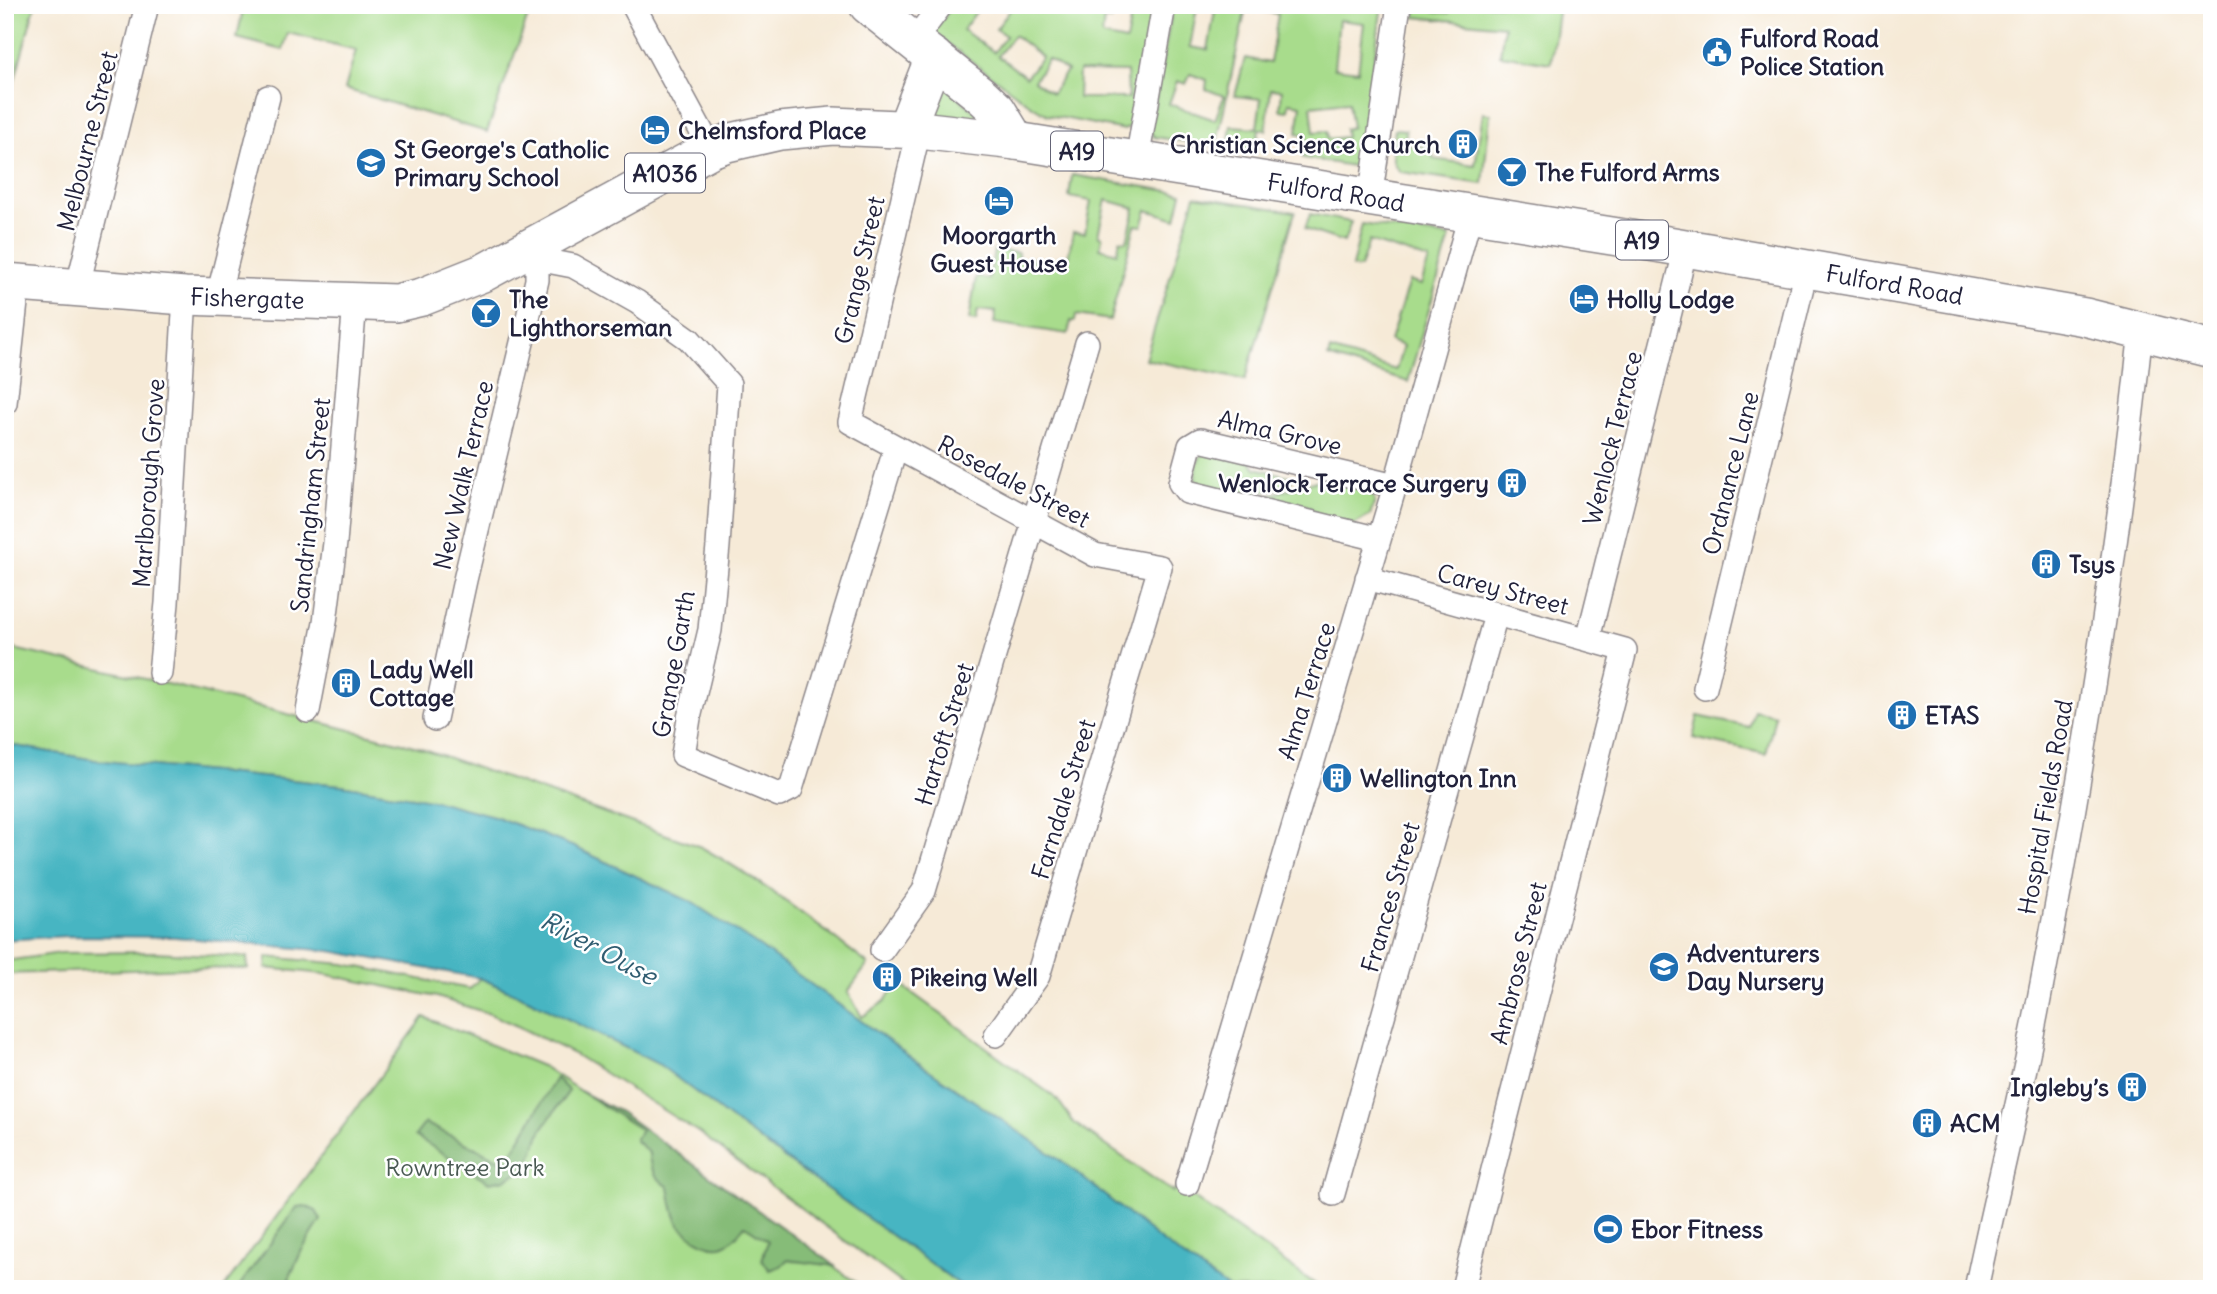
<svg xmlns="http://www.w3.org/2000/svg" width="2217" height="1294" viewBox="0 0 2217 1294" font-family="Delius,sans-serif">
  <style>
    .green { fill: #a8dc8c; stroke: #657f64; stroke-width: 2; fill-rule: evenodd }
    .forest { fill: #86bc78; stroke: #546f5a; stroke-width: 2 }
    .water { fill: #47b5c2; stroke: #346c7e; stroke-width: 2 }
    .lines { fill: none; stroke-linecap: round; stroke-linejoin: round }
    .minor-casing { stroke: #8c8689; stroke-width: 26 }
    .primary-casing { stroke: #8c8689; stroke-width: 40 }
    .minor { stroke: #fff; stroke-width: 23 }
    .primary { stroke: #fff; stroke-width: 37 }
    .labels { text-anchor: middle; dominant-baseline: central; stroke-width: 5; stroke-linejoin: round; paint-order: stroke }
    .shield { fill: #fff; stroke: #646476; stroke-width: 2 }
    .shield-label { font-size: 23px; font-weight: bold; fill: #22223b }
    .poi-label { font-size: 24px; font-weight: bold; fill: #22223b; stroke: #fff; text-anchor: start }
    .street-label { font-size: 24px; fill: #22223b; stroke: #fff }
    .park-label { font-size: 24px; fill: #4a5a53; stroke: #fff }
    .water-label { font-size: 26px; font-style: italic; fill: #315d71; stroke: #fff }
  </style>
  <rect width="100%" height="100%" fill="#fff"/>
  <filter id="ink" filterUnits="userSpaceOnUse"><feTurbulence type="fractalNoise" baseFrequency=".0143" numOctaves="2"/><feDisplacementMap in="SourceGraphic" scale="14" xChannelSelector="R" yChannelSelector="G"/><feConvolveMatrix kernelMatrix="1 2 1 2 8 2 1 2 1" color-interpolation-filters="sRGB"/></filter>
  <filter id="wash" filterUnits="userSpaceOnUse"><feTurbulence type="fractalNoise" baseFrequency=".00686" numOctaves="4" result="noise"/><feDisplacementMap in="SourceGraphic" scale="28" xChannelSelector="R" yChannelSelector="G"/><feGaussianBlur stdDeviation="1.57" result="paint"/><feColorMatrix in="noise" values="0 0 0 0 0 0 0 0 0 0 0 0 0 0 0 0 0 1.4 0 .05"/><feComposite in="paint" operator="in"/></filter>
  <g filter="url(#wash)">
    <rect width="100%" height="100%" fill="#f6ead7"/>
    <path class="green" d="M5 5H35L5 116Z
      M244 5H532L487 132 345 89 356 50 288 33 283 50 237 38Z
      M953 5H981L963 30 994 52 1006 36 996 29 1014 5H1114L1111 20 1104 19 1102 36 1126 41 1133 7 1125 5H1155L1134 125 1124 130 1048 115 1032 106 934 33V31ZM1014 35 1042 57 1026 77 998 56ZM1048 59 1067 71 1052 93 1034 81ZM1079 71 1127 72 1128 98H1078Z
      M1173 5H1382L1359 167 1303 158 1306 135 1297 133 1301 105 1289 103 1288 111 1280 110 1282 90 1271 89 1266 130 1259 129 1256 152 1228 148 1231 126 1257 128 1261 99 1235 96 1245 58 1270 63 1278 14 1246 8 1216 146 1154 137 1150 130ZM1197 7 1215 10 1208 50 1190 47ZM1339 20 1364 23 1358 71 1334 68ZM1190 74 1207 80 1206 89 1224 96 1215 120 1169 104 1177 81 1186 84ZM1348 102 1352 127 1345 129 1346 137 1328 139 1327 131 1314 132 1311 106Z
      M1417 5H1433V11L1449 13 1451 5H1559L1551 63 1500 55 1504 26 1415 17Z
      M935 76 983 119 924 114Z
      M1483 113 1490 114 1483 184 1401 172C1387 162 1394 144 1395 129L1406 130 1405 145 1433 148V159L1475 165Z
      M1072 175 1182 193 1176 219 1147 210 1142 226 1135 225 1110 320 1076 315 1075 321H1071L1068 334 994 323 996 312 978 310 976 321 969 320 976 277 989 279 994 250 1018 253V259L1032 261 1033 258 1056 262 1058 257 1068 258 1073 232 1085 233 1091 201 1069 197ZM1106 200 1135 208 1127 241 1120 240 1117 253 1100 248 1102 237 1098 235Z
      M1195 196 1295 212 1245 380 1145 359Z
      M1310 214 1351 222 1344 242 1305 229Z
      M1362 224 1450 237 1408 382 1328 357 1330 350 1396 370 1403 346 1390 341 1409 281 1421 285 1429 260 1369 241 1360 268 1352 267Z
      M1205 451 1245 456 1256 468 1292 477 1290 485 1239 498 1196 483C1194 472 1197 459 1205 451Z
      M1329 477 1368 487 1375 501 1370 515 1354 525 1321 517 1308 506 1266 496Z
      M10 648 180 687 418 747 701 847C761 880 814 922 868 964L848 992 862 1017 885 1001 897 982 1057 1099 1074 1123 1173 1192 1178 1187 1184 1191 1322 1289H1229L1161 1241 1067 1165 913 1059 760 947 691 902 574 847 494 816 436 801 341 785 95 760 5 744Z
      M1754 710 1775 715 1766 754 1693 738 1698 716 1749 727Z
      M155 952 247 957 248 969 194 968 5 974V961L61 953Z
      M267 957 344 964 470 989 480 978 528 999 660 1065 740 1126 966 1289H910L698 1132 574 1054 515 1025 490 1014 437 997 324 974 266 968Z
      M424 1017 544 1067 580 1091 620 1112 865 1289H223Z"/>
    <path class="forest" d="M556 1078 569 1091 542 1129 531 1158 521 1171 506 1179 489 1182 415 1136 425 1123 506 1163Z
      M580 1091 620 1112 836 1266 787 1260 781 1266 770 1270 762 1260 768 1241 745 1226C739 1232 733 1242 724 1245 709 1251 683 1233 677 1220 672 1210 671 1198 669 1187 656 1179 649 1169 649 1153L635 1140 641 1130Z
      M305 1206 316 1211 321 1220 302 1250 289 1279 296 1289H237L297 1207Z"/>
    <path class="water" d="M5 744 95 760 341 785 436 801 494 816 574 847 691 902 760 947 913 1059 1067 1165 1161 1241 1229 1289H966L740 1126 660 1065 528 999 480 978 330 951 175 937 68 936 5 940Z"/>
  </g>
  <g filter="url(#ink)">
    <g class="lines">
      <g class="minor-casing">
        <path id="minor" d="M633 5 711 149
          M914 41 941 5
          M919 130 850 422 1095 555 1160 567 1038 976 996 1035
          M1137 160 1164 5
          M1370 198 1399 5
          M537 259 573 266 637 302 689 339 729 384 718 546 710 630 689 718 683 755 779 795 791 789 896 447
          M77 289 147 5
          M218 296 268 97
          M5 403 18 284
          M1379 539 1187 492 1180 483 1190 446 1200 440 1395 486
          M1367 578 1625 650 1464 1284 1461 1289
          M1588 639 1686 248
          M160 673 167 603 185 296
          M1705 688 1806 270
          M308 711 325 622 335 543 355 302
          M435 719 465 580 537 280V246
          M882 950 924 891 1087 343
          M1187 1184 1395 486 1471 212
          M1333 1194 1496 615
          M1976 1289C1995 1197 2018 1107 2036 1015 2080 789 2117 559 2141 330"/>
      </g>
      <g class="primary-casing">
        <g id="primary">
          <path d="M868 5 982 96 997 110 1016 141"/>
          <path d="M906 129 934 57"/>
          <path id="s1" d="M5 282 185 296 396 303 422 297 485 272 711 149 727 143 780 131 833 126 919 130 1016 141 1662 244 2085 317 2212 349"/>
        </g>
      </g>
      <use href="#minor" class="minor"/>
      <use href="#primary" class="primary"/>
    </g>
  </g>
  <defs>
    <g id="civic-disc" transform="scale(1.575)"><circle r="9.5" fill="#1f6fb2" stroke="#fff"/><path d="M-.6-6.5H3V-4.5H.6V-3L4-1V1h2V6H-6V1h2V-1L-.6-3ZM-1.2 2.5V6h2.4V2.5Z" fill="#fff"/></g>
    <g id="hotel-disc" transform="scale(1.575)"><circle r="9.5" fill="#1f6fb2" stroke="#fff"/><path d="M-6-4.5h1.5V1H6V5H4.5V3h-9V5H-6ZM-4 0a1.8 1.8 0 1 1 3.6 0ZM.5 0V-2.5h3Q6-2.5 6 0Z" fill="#fff"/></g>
    <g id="building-disc" transform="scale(1.575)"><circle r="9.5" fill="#1f6fb2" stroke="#fff"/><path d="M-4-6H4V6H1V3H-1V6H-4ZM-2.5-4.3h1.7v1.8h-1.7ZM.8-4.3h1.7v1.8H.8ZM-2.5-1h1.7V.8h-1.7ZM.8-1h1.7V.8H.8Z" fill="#fff"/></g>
    <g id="school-disc" transform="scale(1.575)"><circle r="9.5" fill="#1f6fb2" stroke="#fff"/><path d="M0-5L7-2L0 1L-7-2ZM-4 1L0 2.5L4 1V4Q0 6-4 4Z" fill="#fff"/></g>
    <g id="bar-disc" transform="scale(1.575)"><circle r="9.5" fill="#1f6fb2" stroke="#fff"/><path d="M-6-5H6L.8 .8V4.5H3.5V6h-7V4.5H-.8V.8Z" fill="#fff"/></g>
    <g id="stadium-disc" transform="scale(1.575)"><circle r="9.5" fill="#1f6fb2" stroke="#fff"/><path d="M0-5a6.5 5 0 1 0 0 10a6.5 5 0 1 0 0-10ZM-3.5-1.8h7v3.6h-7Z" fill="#fff"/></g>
  </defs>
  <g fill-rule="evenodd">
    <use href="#civic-disc" x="1717" y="52"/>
    <use href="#hotel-disc" x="655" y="130"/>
    <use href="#building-disc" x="1463" y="144"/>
    <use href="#school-disc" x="371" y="163"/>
    <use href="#bar-disc" x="1512" y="172"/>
    <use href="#hotel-disc" x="999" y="201"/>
    <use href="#hotel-disc" x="1584" y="299"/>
    <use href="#bar-disc" x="486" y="313"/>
    <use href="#building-disc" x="1512" y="483"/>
    <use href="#building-disc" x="2046" y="564"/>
    <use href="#building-disc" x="346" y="683"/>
    <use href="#building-disc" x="1902" y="715"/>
    <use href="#building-disc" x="1337" y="778"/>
    <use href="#school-disc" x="1664" y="967"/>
    <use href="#building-disc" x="887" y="977"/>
    <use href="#building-disc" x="2132" y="1087"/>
    <use href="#building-disc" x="1927" y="1123"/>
    <use href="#stadium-disc" x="1608" y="1229"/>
  </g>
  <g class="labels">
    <g class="shield">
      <rect x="1051" y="131.5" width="52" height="39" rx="5"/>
      <rect x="625" y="153.5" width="80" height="39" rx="5"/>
      <rect x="1616" y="220.5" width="52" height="39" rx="5"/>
    </g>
    <g class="shield-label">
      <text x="1077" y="151">A19</text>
      <text x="665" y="173">A1036</text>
      <text x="1642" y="240">A19</text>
    </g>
    <g class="poi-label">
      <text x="1740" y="38">Fulford Road<tspan x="1740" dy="28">Police Station</tspan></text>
      <text x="678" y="130">Chelmsford Place</text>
      <text x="1440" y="144" text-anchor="end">Christian Science Church</text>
      <text x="394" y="149">St George's Catholic<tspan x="394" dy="28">Primary School</tspan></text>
      <text x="1535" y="172">The Fulford Arms</text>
      <text x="999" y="235" text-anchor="middle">Moorgarth<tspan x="999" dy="28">Guest House</tspan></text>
      <text x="509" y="299">The<tspan x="509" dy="28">Lighthorseman</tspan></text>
      <text x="1607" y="299">Holly Lodge</text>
      <text x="1489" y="483" text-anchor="end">Wenlock Terrace Surgery</text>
      <text x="2069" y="564">Tsys</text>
      <text x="369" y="669">Lady Well<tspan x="369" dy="28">Cottage</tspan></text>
      <text x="1925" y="715">ETAS</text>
      <text x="1360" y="778">Wellington Inn</text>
      <text x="1687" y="953">Adventurers<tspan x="1687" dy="28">Day Nursery</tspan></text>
      <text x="910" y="977">Pikeing Well</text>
      <text x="2109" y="1087" text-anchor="end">Ingleby’s</text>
      <text x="1950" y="1123">ACM</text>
      <text x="1631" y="1229">Ebor Fitness</text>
    </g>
    <g class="street-label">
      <text transform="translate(87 141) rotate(-76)">Melbourne Street</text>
      <text stroke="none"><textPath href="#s1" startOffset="1376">Fulford Road</textPath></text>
      <text transform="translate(859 270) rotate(-77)">Grange Street</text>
      <text stroke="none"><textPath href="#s1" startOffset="1942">Fulford Road</textPath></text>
      <text stroke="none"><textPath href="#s1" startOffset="243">Fishergate</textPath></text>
      <text transform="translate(1280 432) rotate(13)">Alma Grove</text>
      <text transform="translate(1612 438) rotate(-76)">Wenlock Terrace</text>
      <text transform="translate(1730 473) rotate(-76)">Ordnance Lane</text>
      <text transform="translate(463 475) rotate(-77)">New Walk Terrace</text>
      <text transform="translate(1014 481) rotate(28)">Rosedale Street</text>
      <text transform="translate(148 483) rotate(-86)">Marlborough Grove</text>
      <text transform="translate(310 505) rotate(-84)">Sandringham Street</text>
      <text transform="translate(1503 589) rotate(15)">Carey Street</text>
      <text transform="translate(673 664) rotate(-80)">Grange Garth</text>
      <text transform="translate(1306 691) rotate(-73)">Alma Terrace</text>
      <text transform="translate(944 734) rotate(-73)">Hartoft Street</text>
      <text transform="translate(1063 799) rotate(-73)">Farndale Street</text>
      <text transform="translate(2045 807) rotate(-80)">Hospital Fields Road</text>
      <text transform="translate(1390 897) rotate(-74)">Frances Street</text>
      <text transform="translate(1518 963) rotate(-76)">Ambrose Street</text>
    </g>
    <g class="park-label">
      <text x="465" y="1167">Rowntree Park</text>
    </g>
    <g class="water-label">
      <text transform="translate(599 948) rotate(28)">River Ouse</text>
    </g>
  </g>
  <rect width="2217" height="1294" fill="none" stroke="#fff" stroke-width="28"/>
</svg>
